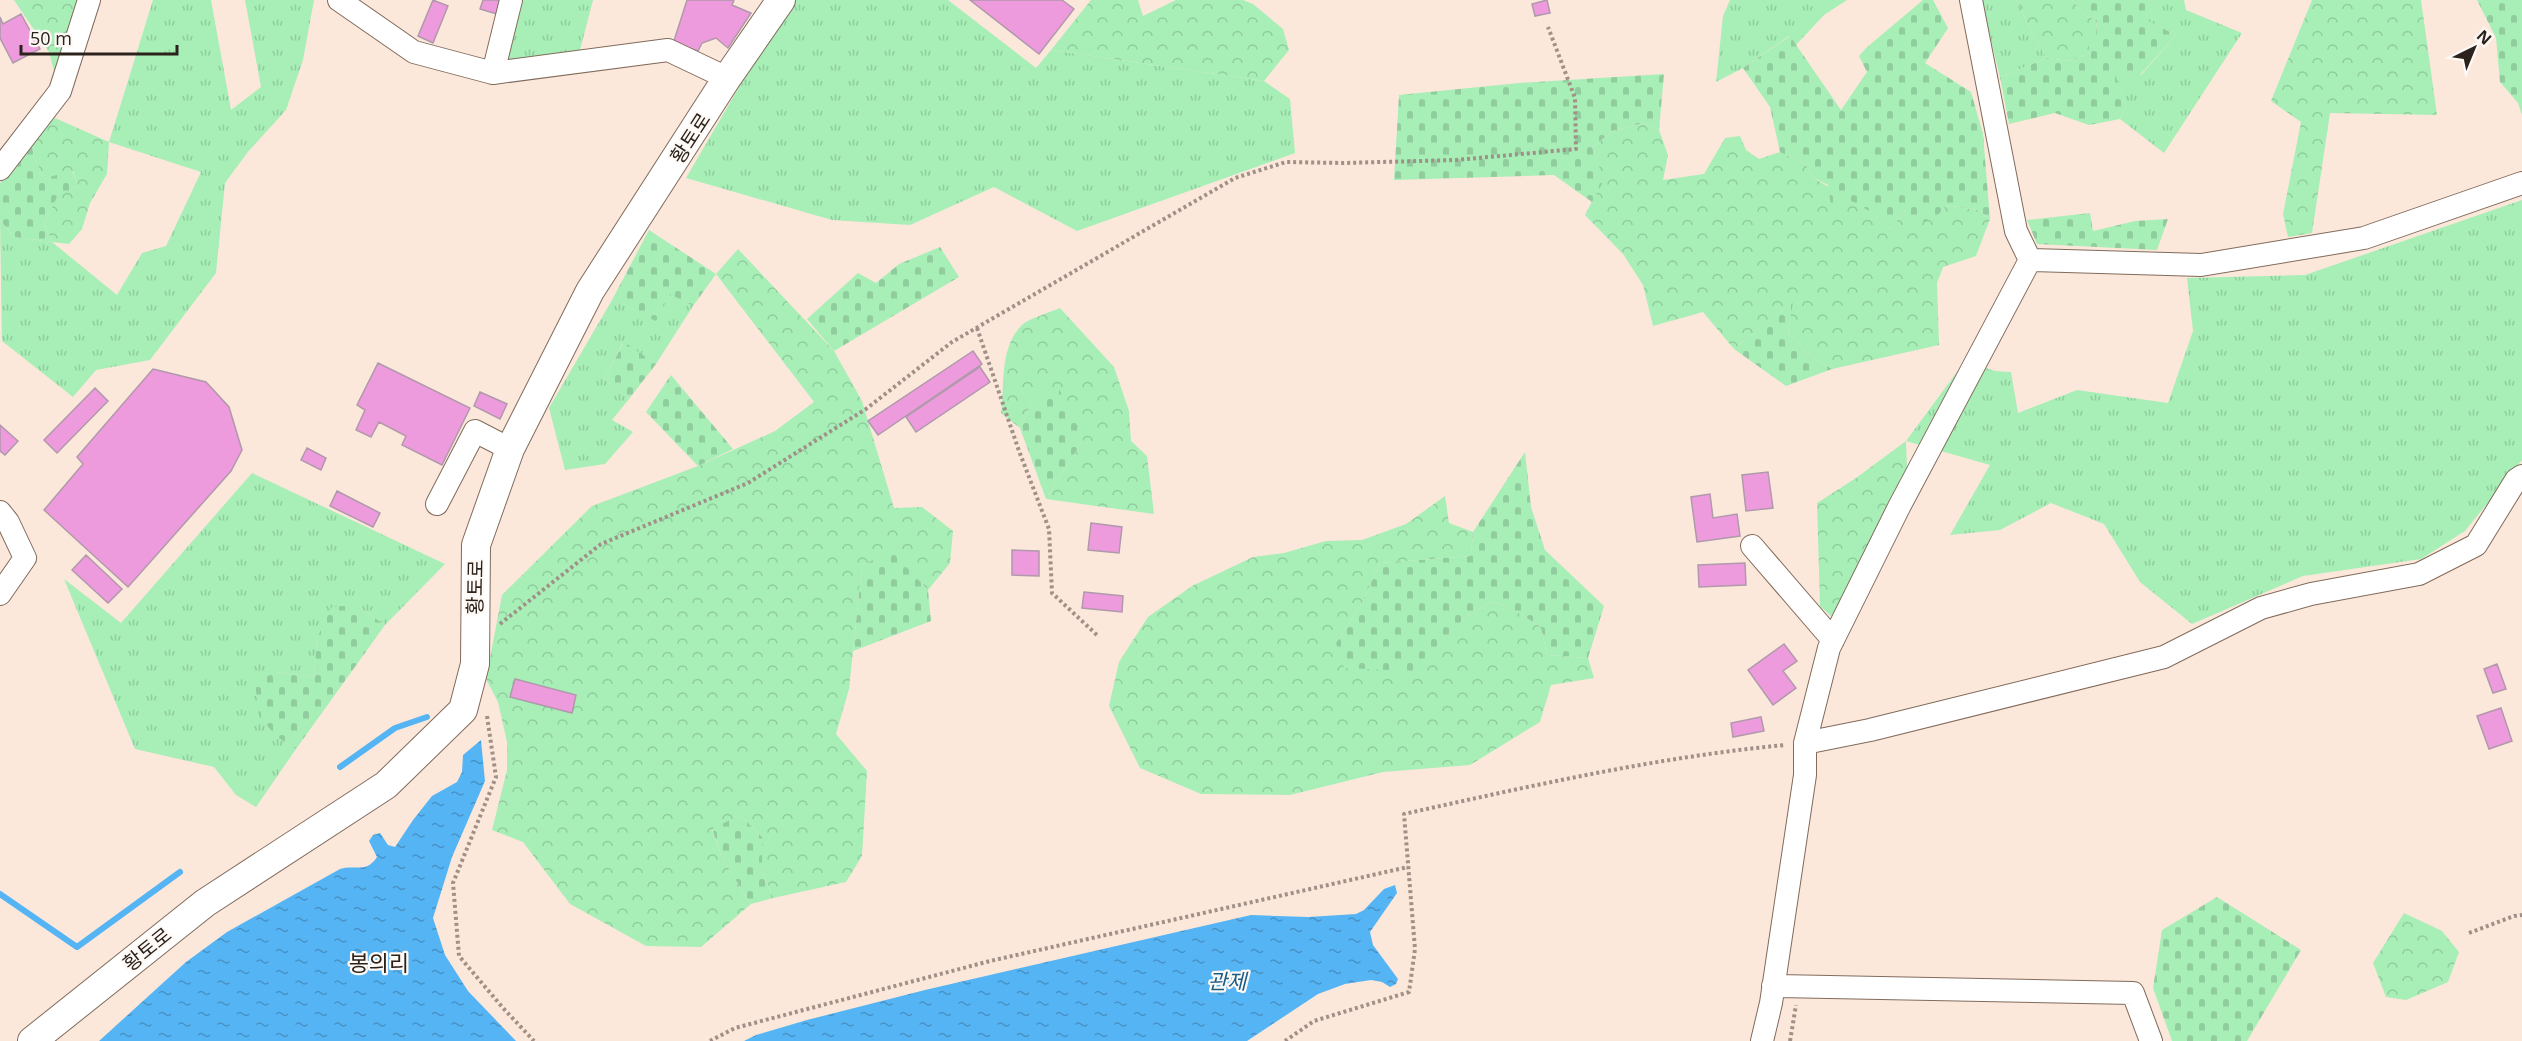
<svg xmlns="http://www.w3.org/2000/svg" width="2522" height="1041" viewBox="0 0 2522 1041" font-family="'Open Sans','Noto Sans KR',sans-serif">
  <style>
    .grass { fill: url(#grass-tufts) }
    .forest { fill: url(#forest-crowns) }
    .cemetery { fill: url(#cemetery-stones) }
    .water { fill: url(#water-ripples) }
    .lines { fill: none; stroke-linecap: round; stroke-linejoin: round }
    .stream { stroke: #55b4f4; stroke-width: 6 }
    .building { fill: #ee9bde; stroke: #af99aa; stroke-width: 1.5 }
    .minor-casing { stroke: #806b5c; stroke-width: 24 }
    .major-casing { stroke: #806b5c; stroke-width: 30 }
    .path { stroke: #a09087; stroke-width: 4; stroke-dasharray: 3 3; stroke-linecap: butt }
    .minor { stroke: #fff; stroke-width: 22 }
    .major { stroke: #fff; stroke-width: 28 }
    .labels { text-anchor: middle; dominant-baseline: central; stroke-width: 4.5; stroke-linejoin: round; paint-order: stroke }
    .street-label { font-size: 20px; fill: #2b221c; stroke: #fef9f5 }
    .water-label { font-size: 21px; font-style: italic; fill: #185d88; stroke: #fef9f5 }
    .quarter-label { font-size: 22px; fill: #2b221c; stroke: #fef9f5 }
  </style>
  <defs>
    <pattern id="grass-tufts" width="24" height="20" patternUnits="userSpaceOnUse" patternTransform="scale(1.5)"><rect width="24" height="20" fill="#a7eeb7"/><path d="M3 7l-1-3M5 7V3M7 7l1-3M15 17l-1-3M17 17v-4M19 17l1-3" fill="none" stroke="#90cc9d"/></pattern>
    <pattern id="forest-crowns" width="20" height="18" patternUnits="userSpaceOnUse" patternTransform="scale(1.5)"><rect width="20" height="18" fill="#a7eeb7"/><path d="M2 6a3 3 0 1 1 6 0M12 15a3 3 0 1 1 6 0" fill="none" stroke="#90cc9d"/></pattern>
    <pattern id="cemetery-stones" width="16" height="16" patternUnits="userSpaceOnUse" patternTransform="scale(1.5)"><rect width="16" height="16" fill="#a7eeb7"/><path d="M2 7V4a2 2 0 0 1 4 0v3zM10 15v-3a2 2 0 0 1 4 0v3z" fill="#90cc9d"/></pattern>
    <pattern id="water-ripples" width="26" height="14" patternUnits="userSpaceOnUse" patternTransform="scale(1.5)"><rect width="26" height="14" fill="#55b4f4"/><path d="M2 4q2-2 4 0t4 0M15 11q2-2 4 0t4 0" fill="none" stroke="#4792c5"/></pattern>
  </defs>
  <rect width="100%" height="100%" fill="#fce8db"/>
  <path class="grass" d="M153 0H211L231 110 261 87 245 0H314L303 60 286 110 247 153 225 183 216 273 150 360 96 370 73 397 2 341 0 220 14 237 52 242 117 295 142 253 166 246 201 172 109 142Z
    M516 0H593L579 54 500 64Z
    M790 0H948L1036 68 1051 50 1264 81 1290 99 1295 153 1077 231 994 187 910 225 832 220 686 178Z
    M1730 0H1847L1824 15 1796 45 1789 36 1743 68 1716 82 1723 16Z
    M1981 0H2017L2031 32 2047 58 2000 77Z
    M2153 0H2184L2186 10 2242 33 2164 153 2120 119 2126 104 2110 63 2141 75 2176 35 2147 21Z
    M2522 200V460L2465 531 2421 559 2303 576 2192 624 2140 582 2104 524 2051 503 2000 530 1950 535 1990 465 1906 441 1965 361 1995 371 2011 372 2018 413 2077 390 2168 403 2193 331 2187 278 2305 275Z
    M670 293 693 306 656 364 623 343 604 379 629 399 612 420 633 432 605 464 565 470 549 408 612 300 656 320Z
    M252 473 445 564 385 625 356 605 317 638 314 677 276 672 277 737 296 749 256 807 236 795 214 767 135 749 64 579 121 623Z"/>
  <path class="forest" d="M14 0H80L57 82 49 52Z
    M1091 0H1138L1143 16 1176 0H1243L1253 4 1283 29 1289 50 1264 81 1051 50Z
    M2017 0H2072L2086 16 2097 20 2096 34 2090 53 2071 61 2047 58 2031 32Z
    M2312 0H2421L2437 115 2330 113 2312 233 2288 237 2283 214 2301 122 2271 101Z
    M55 118 109 142 107 174 90 203 82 229 69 244 52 242 44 224 57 196 78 186 73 171 44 179 34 157 30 138Z
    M1643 123 1659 130 1668 155 1663 180 1704 174 1725 138 1740 136 1746 150 1759 159 1780 152 1806 164 1812 177 1871 212 1890 229 1906 210 1939 214 1946 205 1978 210 1990 219 1976 256 1943 267 1937 283 1939 345 1832 369 1810 356 1788 333 1792 303 1734 349 1703 312 1653 326 1643 285 1623 254 1585 215 1603 180 1592 147 1613 131Z
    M738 249 834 351 862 401 894 508 922 507 953 531 950 563 928 590 892 553 862 565 849 689 836 734 867 771 862 856 846 882 773 898 762 870V837L740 815 712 830 723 860 751 904 701 947 646 946 570 904 523 842 492 830 507 770V742L498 702 486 679 502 595 592 506 698 466 775 431 814 402 716 274Z
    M1060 308 1114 367 1129 411 1131 441 1147 456 1154 514 1046 499 1083 440 1034 398 1020 428 1001 413C1005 384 999 350 1021 326 1027 319 1051 312 1060 308Z
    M1906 441 1907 468 1884 510 1834 619 1820 606 1817 503 1856 478Z
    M1445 496 1449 523 1473 532 1471 556 1380 563 1361 605 1336 643 1412 670 1466 617 1493 601 1519 613 1541 627 1547 655 1588 658 1594 678 1551 685 1540 722 1470 765 1383 772 1290 795 1201 794 1140 768 1109 706 1119 662 1148 617 1192 586 1253 557 1284 553 1326 541 1362 540 1406 524Z
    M2404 913 2442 931 2459 952 2448 982 2406 1000 2386 997 2373 963Z"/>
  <path class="cemetery" d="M1923 0H1933L1948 28 1925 63 1971 92 1983 134 1990 219 1978 210 1946 205 1939 214 1920 224 1906 210 1890 229 1871 212 1848 199 1831 206 1828 185 1812 177 1806 164 1780 152 1770 107 1743 68 1790 36 1841 110 1867 72 1859 56 1866 48Z
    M2072 0H2153L2148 21 2176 35 2140 75 2111 64 2126 104 2120 119 2089 125 2055 113 2009 124 2000 77 2047 58 2071 61 2090 53 2088 40 2096 34 2097 20 2086 16Z
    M2477 0H2522V115L2518 103 2500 82 2496 38Z
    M1664 74 1659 130 1643 123 1613 131 1592 147 1604 180 1592 202 1554 175 1394 180 1399 95 1519 83Z
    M30 138 34 157 44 179 72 170 78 186 57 197 44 224 52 242 14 237 0 220V183Z
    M2090 213 2093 231 2135 221 2168 219 2157 250 2037 244 2027 220Z
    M649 230 716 274 693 306 670 294 656 321 612 300Z
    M940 247 959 277 834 351 807 319 858 273 876 283 899 264Z
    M1793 302 1788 333 1810 356 1832 369 1786 386 1734 349Z
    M624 342 656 364 629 399 604 379Z
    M671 375 733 449 698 466 646 412Z
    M1058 387 1083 440 1046 499 1020 428 1034 398Z
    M1525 452 1531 507 1545 550 1604 606 1588 658 1547 655 1541 627 1519 613 1493 601 1466 617 1412 671 1344 668 1336 643 1361 605 1380 563 1471 556 1473 532Z
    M892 552 928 590 931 621 853 651 862 565Z
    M356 605 385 625 296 749 277 737 259 716 255 682 276 672 314 677 317 638 332 607Z
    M740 815 762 837V870L773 898 751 904 723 860 712 829Z
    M2217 897 2301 950 2247 1041H2172L2153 988 2162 930Z"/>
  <path class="water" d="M481 740 485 781 452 857 433 918 445 955 468 991 516 1041H99L186 962 227 932 340 869C355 864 366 874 377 857L369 841 373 835 380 833 388 845 395 847 413 820 432 796 457 782 462 772 463 755Z
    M1395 885 1397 893 1370 932 1373 945 1398 979 1396 984 1390 987 1382 982 1371 980 1345 984 1318 994 1247 1041H744L756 1035 807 1020 925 990 1251 915 1308 917 1356 914 1364 910 1384 889Z"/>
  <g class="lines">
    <path class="stream" d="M340 767 395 728 427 717
      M0 894 77 947 180 872"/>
  </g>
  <path class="building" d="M433 0 448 6 433 43 418 36Z
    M483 0H501L497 14 480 9Z
    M687 0H734L732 5 751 13 728 48 716 38 702 43 698 51 673 44Z
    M970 0H1062L1074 9 1039 54Z
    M1547 0 1550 13 1535 16 1532 4Z
    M21 14 40 49 13 63 0 38V17L3 24Z
    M973 351 982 364 878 435 868 421Z
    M378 363 470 408 442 465 402 445 406 436 379 422 371 437 356 430 365 410 357 405Z
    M980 367 990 382 916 432 906 417Z
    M153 369 206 382 229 407 242 450 231 471 128 587 44 510 83 464 77 457Z
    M95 388 108 401 57 453 44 440Z
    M480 392 507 404 500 419 474 406Z
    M0 425 18 441 5 455 0 451Z
    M307 448 326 458 321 470 301 460Z
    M1768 472 1773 508 1746 511 1742 475Z
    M337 491 380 513 373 527 330 506Z
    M1710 494 1713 518 1737 514 1740 536 1697 542 1691 497Z
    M1091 523 1122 527 1119 553 1088 550Z
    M1012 550 1039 551V576L1012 575Z
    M86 555 122 589 108 603 72 570Z
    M1745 563 1746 585 1699 587 1698 565Z
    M1084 592 1123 596 1122 612 1082 608Z
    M1784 644 1797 661 1783 671 1796 688 1773 705 1748 670Z
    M2497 664 2506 689 2493 693 2484 669Z
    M515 679 576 695 572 713 510 697Z
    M2501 708 2512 741 2489 749 2477 716Z
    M1761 717 1764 731 1733 737 1731 723Z"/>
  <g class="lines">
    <g class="minor-casing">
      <path id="minor" d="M339 0 414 52 493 73 668 50 727 78
        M1971 0 2016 231 2030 260 2201 265 2364 238 2522 183
        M493 73 511 0
        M0 169 60 91 89 0
        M437 504 475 431 510 449
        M0 512 8 522 25 558 0 594
        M1752 546 1833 640
        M1805 743 1870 730 2164 657 2261 608 2311 594 2419 574 2476 545 2516 480 2522 476
        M1773 986 2133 993 2151 1041
        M1762 1041 1771 1003 1805 775V743L1829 648 1899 507 2030 260"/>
    </g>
    <g class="major-casing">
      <path id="major" d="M32 1041 205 903 386 785 463 710 475 664 476 545 510 449 590 291 727 78 781 0"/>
    </g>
    <path class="path" d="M977 328 1019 451 1049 529 1052 593 1098 636
      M500 624 601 544 748 483 866 409 952 342 1235 178 1286 162 1344 163 1456 160 1576 149 1575 98 1548 27
      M487 716 496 777 453 883 459 956 503 1008 534 1041
      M2469 933 2514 916 2522 915
      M710 1041 735 1028 990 961 1408 867
      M1285 1041 1314 1021 1409 992 1415 949 1404 814C1531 786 1657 757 1785 745
      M1790 1041 1796 1005"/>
    <use href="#minor" class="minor"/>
    <use href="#major" class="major"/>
  </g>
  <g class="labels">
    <g class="street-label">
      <text transform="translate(690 138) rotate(-57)">황토로</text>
      <text transform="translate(475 587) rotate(-89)">황토로</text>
      <text transform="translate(147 949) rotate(-39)">황토로</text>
    </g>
    <g class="water-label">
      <text x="1227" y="981">관제</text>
    </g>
    <g class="quarter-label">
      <text x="379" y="962">봉의리</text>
    </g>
  </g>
  <g transform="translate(2474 48) rotate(43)" stroke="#fef9f5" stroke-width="4.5" paint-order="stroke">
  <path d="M0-4.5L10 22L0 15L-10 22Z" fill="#2b221c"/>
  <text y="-9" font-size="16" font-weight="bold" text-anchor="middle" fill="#2b221c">N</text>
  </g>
  <path d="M21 45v9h156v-9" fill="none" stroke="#2b221c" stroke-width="3"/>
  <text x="30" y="45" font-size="18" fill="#2b221c" stroke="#fef9f5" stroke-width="4.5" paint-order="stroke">50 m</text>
</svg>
